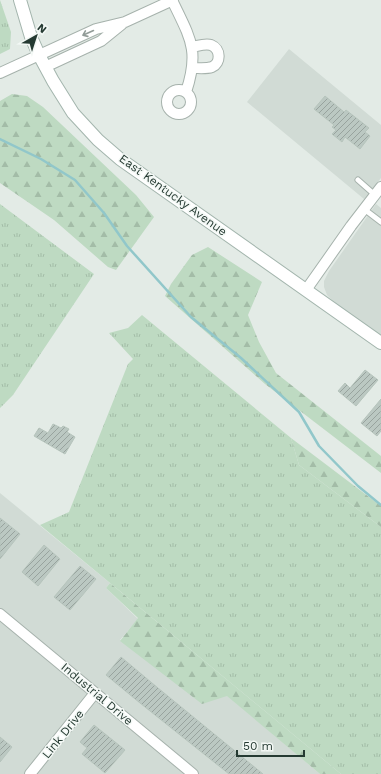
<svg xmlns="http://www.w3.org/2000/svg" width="381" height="774" viewBox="0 0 381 774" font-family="'Work Sans',sans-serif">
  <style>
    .built { fill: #d1dbd5 }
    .grass { fill: url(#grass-tufts) }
    .forest { fill: url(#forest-firs) }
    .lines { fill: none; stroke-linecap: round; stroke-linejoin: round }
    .stream { stroke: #91c7ca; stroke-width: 2.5 }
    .building { fill: url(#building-hatch); stroke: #b6c4bc }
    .lane-casing { stroke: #a6b2ac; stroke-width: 7 }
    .street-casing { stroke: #a6b2ac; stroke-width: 12 }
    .secondary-casing { stroke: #a3b5ad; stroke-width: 14 }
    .lane { stroke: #fff; stroke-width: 5 }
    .street { stroke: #fff; stroke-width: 10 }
    .secondary { stroke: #fff; stroke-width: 12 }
    .oneway { stroke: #929c98 }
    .labels { text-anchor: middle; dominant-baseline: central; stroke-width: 3; stroke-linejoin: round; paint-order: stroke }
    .street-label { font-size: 12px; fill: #253a32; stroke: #f3f8f5 }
  </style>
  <defs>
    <pattern id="grass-tufts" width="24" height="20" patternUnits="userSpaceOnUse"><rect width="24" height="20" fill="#bedac2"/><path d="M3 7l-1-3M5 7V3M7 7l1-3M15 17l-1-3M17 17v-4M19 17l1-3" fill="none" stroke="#a3bca7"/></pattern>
    <pattern id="forest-firs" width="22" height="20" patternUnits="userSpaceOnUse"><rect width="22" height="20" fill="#bedac2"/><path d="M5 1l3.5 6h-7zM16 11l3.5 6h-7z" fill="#a3bca7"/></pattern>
    <pattern id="building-hatch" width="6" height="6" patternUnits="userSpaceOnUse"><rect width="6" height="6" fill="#bbc8c2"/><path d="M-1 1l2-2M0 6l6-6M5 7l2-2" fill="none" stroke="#98a39e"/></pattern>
  </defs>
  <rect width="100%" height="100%" fill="#e3ebe6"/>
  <path class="built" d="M289 49 381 125V178L364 199 247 102Z
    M376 204 381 208V338L331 302 333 301 327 295 324 287V281L329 271Z
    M0 493 110 583 106 588 138 619 120 640 227 695 320 774H0Z"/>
  <path class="grass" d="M0 0 11 32 10 49 0 54Z
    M0 204 94 274 13 395 0 408Z
    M142 315 291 438 299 465 381 527V774H341L40 525 69 512 128 364 133 359 109 333 128 328Z"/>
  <path class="forest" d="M12 94 27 96 43 107 136 195 154 217 116 270 108 267 54 220 0 183V101Z
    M208 247 262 282 248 315 259 342 276 373 381 456V473L265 384 165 296 171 284 192 255Z
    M291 438 381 506V527L299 465Z
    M110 583 341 774H320L227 696 202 704 120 641 138 618 106 588Z"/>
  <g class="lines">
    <path class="stream" d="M0 139 41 159 75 180 104 213 127 246 191 317 241 358 299 412 319 446 358 486 381 505"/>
  </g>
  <path class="building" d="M325 96 344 112 346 110 369 128 365 132 370 136 360 149 345 137 342 142 332 134 336 130 332 127 334 125 314 109Z
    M365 370 378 380 356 406 338 391 345 383 350 388Z
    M381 399V431L377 436 361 423Z
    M53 424 61 428 63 426 69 429 67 432 75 437 65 454 34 436 39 428 48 433Z
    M0 518 20 534 0 559Z
    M44 545 60 559 38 586 22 572Z
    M80 566 96 579 70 610 54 597Z
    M121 657 158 688 263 774H229L140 703 106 675Z
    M94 725 125 750 105 773 82 754 87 748 80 742Z
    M0 737 12 747 0 762Z"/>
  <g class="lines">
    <g class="lane-casing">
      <path id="lane" d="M358 180 375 195
        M364 209 381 222"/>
    </g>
    <g class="street-casing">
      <path id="street" d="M172 0C190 38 200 50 186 92
        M192 47C198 46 205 43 211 45 221 49 221 63 212 67 206 69 199 68 193 68
        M45 67 101 41 122 24
        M0 73 96 29 125 22 173 0
        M167 102a12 12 0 1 1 24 0a12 12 0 1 1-24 0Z
        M306 290 351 226 381 187
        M0 614 193 774
        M30 774 95 693"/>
    </g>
    <g class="secondary-casing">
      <path id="secondary" d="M20 0 31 37 39 55 53 81 73 113 98 140 120 159 381 343"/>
    </g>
    <use href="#lane" class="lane"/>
    <use href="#street" class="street"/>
    <use href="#secondary" class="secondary"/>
  </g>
  <defs><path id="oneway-shaft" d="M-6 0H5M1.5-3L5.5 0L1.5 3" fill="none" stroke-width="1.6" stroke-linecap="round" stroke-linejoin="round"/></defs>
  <use class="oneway" href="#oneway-shaft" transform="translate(88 33) rotate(156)"/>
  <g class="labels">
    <g class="street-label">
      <text transform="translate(173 195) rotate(36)">East Kentucky Avenue</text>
      <text transform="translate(97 694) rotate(40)">Industrial Drive</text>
      <text transform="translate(63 734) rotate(-51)">Link Drive</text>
    </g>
  </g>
  <g transform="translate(36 36) rotate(39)" stroke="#f3f8f5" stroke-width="3" paint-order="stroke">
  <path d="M0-3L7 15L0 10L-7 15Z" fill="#253a32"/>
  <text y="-6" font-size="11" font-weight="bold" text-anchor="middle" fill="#253a32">N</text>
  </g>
  <path d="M237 750v6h67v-6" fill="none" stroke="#253a32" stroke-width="2"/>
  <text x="243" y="750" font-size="12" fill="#253a32" stroke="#f3f8f5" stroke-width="3" paint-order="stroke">50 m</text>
</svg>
